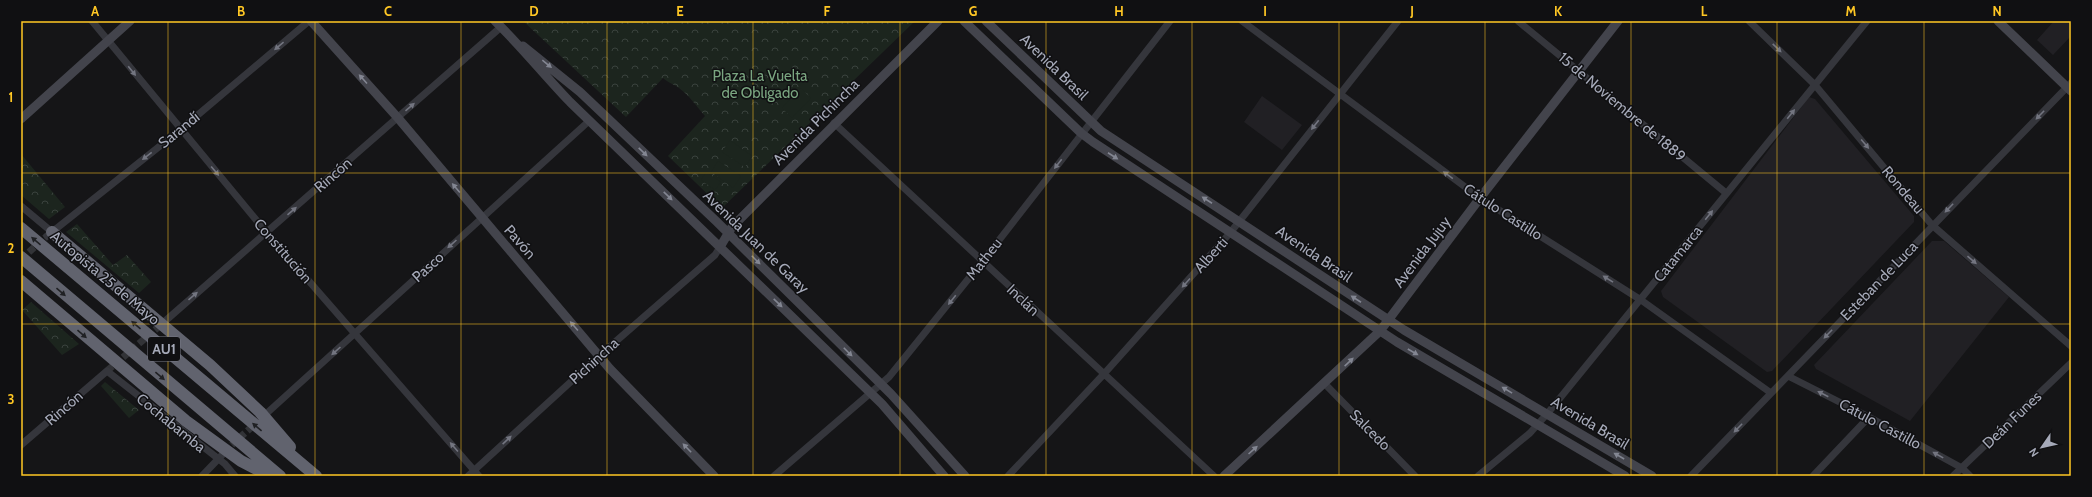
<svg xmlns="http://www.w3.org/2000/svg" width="2092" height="497" viewBox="0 0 2092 497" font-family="Cabin,sans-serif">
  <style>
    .built { fill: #212024 }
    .park { fill: url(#park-crowns) }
    .pitch { fill: #1c251e }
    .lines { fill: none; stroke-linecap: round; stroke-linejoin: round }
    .street-tunnel { stroke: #323337; stroke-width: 7; stroke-dasharray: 7 3.5; stroke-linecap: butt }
    .street { stroke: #35363c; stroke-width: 7 }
    .secondary { stroke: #43444c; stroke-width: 9 }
    .highway { stroke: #61636e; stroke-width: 12 }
    .oneway { fill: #737580 }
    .oneway2 { fill: #838692 }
    .oneway3 { fill: #202124 }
    .grid { fill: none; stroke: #ffc724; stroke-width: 1; stroke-opacity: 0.55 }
    .labels { text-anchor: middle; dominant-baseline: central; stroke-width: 3; stroke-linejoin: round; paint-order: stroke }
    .shield { fill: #101012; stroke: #787b86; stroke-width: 1 }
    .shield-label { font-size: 14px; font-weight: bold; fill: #a5a9b8 }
    .street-label { font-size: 15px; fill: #a5a9b8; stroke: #101012 }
    .park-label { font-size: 15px; fill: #7aa580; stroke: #101012 }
    .neatline { fill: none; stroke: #ffc724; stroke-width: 1.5 }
    .grid-label { font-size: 13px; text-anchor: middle; font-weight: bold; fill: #ffc724 }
  </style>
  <defs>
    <pattern id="park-crowns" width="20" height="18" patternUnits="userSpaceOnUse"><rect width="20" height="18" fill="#1c251e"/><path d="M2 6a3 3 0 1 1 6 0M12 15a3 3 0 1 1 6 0" fill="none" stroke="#3a423d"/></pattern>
  </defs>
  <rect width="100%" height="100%" fill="#151517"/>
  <path class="built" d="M2054 21H2071V36L2053 55 2037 40Z
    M1262 96 1302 125 1282 150 1244 122Z
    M1809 97 1815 99 1914 216V222L1772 371 1767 372 1663 297 1661 291Z
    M1932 241H1944L2009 297 1910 421 1816 369 1814 365Z"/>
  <path class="park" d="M523 21H915L722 208 668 156 705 116C697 107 690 96 679 88 674 84 670 84 663 78L626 117Z
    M21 154 65 207 49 219 21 195Z
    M77 224 113 265 127 255 151 282 139 293 66 232Z
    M31 302 79 344 62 355 22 310Z
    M105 382 139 410 129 418 101 386Z"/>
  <path class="pitch" d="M801 88 811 98 792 118 782 108Z
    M730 140 752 156 745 167 722 152Z
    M718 161 741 176 733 188 711 172Z
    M706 172 721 182 715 190 701 180Z"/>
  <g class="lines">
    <path class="street-tunnel" d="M21 259 47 236
      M107 371 163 323
      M224 452 256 423"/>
    <path class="street" d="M92 21 267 233 479 476
      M1242 21 1480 198 1641 300 1771 393
      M1518 21 1726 193
      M1749 21 1815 85 1932 225 2071 346
      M834 123 1214 476
      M21 206 52 232
      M47 236 180 130 309 21
      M164 322 501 27
      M1788 376 1869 417 1962 468 1970 476
      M1325 384 1415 476
      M267 413 589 121
      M21 445 107 371 225 464 235 476
      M202 476 223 454
      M468 476 599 356 715 255 720 247
      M774 476 889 377 982 262 1170 21
      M1008 476 1103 375 1230 233 1398 21
      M1478 476 1530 433 1547 414 1867 21
      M1691 476 2071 83
      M1813 476 1869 417
      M1953 476 2071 363"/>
    <path class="secondary" d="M311 21 398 118 610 369 714 476
      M495 21C521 46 544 75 570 102L882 404 944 476
      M964 21 1081 133 1093 142 1397 342 1625 476
      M986 21 1101 131 1404 330 1652 476
      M1998 21 2071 91
      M523 46 580 92 716 221 891 394 965 476
      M21 119 130 21
      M720 247 732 227 938 21
      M1224 476 1380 331 1480 198 1618 21"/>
    <path class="highway" d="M21 228 316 476
      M52 232 210 365 260 412 290 447
      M21 257 280 476
      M21 281 186 421 241 461 270 476"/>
  </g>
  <defs><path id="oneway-solid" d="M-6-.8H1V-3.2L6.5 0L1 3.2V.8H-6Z"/></defs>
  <g class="oneway">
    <use href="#oneway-solid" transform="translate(279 46) rotate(140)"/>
    <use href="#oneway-solid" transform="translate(1777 48) rotate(44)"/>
    <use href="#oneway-solid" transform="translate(132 71) rotate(51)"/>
    <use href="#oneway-solid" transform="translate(410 107) rotate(-41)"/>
    <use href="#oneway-solid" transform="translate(1791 114) rotate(-51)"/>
    <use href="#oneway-solid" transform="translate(2040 115) rotate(134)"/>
    <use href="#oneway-solid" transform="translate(1315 125) rotate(128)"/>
    <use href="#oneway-solid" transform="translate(1865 144) rotate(50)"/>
    <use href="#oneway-solid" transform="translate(147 156) rotate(142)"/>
    <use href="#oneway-solid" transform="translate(1058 164) rotate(128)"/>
    <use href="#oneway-solid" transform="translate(215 171) rotate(50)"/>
    <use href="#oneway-solid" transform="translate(1448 175) rotate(-144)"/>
    <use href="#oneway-solid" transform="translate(1949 208) rotate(134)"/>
    <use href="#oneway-solid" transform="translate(292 211) rotate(-41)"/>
    <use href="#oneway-solid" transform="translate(1709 215) rotate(-51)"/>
    <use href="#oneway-solid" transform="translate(452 244) rotate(138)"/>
    <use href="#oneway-solid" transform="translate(1972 260) rotate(41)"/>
    <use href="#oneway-solid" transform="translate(1608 279) rotate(-148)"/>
    <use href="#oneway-solid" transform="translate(1186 283) rotate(132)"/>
    <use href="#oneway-solid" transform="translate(193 296) rotate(-41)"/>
    <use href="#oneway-solid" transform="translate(952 300) rotate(129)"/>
    <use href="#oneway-solid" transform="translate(1828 334) rotate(134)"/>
    <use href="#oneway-solid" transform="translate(336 351) rotate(138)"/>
    <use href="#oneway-solid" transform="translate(1823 394) rotate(-153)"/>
    <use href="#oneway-solid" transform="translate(1738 428) rotate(134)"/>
    <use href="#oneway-solid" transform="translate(507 440) rotate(-43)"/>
    <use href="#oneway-solid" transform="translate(454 447) rotate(-131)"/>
    <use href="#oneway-solid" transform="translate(1938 455) rotate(-151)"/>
  </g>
  <g class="oneway2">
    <use href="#oneway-solid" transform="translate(547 64) rotate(39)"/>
    <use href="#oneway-solid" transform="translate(363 79) rotate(-132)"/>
    <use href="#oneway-solid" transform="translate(643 152) rotate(44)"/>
    <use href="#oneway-solid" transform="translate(1113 156) rotate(33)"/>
    <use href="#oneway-solid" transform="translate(456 188) rotate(-130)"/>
    <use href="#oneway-solid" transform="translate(668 196) rotate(44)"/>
    <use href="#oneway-solid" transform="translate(1207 200) rotate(-147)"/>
    <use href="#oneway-solid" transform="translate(756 260) rotate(45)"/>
    <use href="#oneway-solid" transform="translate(1356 299) rotate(-147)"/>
    <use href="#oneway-solid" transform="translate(778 303) rotate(44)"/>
    <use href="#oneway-solid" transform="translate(574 326) rotate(-131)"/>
    <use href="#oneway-solid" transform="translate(848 352) rotate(45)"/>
    <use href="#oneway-solid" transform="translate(1413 352) rotate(30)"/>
    <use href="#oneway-solid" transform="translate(1349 362) rotate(-43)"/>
    <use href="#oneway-solid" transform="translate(1507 390) rotate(-149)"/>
    <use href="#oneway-solid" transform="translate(687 448) rotate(-134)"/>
    <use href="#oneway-solid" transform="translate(1253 450) rotate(-42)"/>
    <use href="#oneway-solid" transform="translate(1619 456) rotate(-150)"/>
  </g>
  <g class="oneway3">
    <use href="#oneway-solid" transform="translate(36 241) rotate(-140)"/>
    <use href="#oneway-solid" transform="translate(61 292) rotate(41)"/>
    <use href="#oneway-solid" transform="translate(136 325) rotate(-139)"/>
    <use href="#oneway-solid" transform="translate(82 334) rotate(41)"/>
    <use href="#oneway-solid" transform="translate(160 376) rotate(40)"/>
    <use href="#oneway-solid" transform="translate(257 427) rotate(-140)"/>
  </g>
  <path class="grid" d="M168 21V476M315 21V476M461 21V476M607 21V476M753 21V476M900 21V476M1046 21V476M1192 21V476M1339 21V476M1485 21V476M1631 21V476M1777 21V476M1924 21V476M21 173H2071M21 324H2071"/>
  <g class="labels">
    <rect class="shield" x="148" y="337" width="32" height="24" rx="3"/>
    <g class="shield-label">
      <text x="164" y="349">AU1</text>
    </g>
    <g class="street-label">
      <text transform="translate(1054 67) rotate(44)">Avenida Brasil</text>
      <text transform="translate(1622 107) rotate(40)">15 de Noviembre de 1889</text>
      <text transform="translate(816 122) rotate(-45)">Avenida Pichincha</text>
      <text transform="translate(179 130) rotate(-39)">Sarandí</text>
      <text transform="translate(333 175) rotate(-41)">Rincón</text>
      <text transform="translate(1903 190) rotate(50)">Rondeau</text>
      <text transform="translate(1503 212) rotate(33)">Cátulo Castillo</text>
      <text transform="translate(520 242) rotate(49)">Pavón</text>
      <text transform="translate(756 242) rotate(44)">Avenida Juan de Garay</text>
      <text transform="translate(283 251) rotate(49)">Constitución</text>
      <text transform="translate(1422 252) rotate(-53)">Avenida Jujuy</text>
      <text transform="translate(1314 254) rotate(34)">Avenida Brasil</text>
      <text transform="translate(1678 254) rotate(-51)">Catamarca</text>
      <text transform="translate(1211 255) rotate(-48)">Alberti</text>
      <text transform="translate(984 259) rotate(-52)">Matheu</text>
      <text transform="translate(428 267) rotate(-42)">Pasco</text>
      <text transform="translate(105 278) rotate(40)">Autopista 25 de Mayo</text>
      <text transform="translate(1879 281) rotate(-46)">Esteban de Luca</text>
      <text transform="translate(1023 300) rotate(43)">Inclán</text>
      <text transform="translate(594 361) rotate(-42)">Pichincha</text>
      <text transform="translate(64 408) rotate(-41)">Rincón</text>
      <text transform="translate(2012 420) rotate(-44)">Deán Funes</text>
      <text transform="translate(171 423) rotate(39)">Cochabamba</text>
      <text transform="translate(1590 423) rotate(31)">Avenida Brasil</text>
      <text transform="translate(1880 424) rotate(28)">Cátulo Castillo</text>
      <text transform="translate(1370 430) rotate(45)">Salcedo</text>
    </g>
    <g class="park-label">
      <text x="760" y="76">Plaza La Vuelta<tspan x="760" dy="17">de Obligado</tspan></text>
    </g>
  </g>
  <rect width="2092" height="497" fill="none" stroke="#101012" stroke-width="44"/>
  <g transform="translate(2042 447) rotate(236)" stroke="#101012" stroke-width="3" paint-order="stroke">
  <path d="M0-3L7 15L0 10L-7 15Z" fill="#a5a9b8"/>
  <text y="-6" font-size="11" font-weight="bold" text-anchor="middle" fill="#a5a9b8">N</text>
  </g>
  <rect x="22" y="22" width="2048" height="453" class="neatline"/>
  <g class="grid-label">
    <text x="95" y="16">A</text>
    <text x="241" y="16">B</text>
    <text x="388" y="16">C</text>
    <text x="534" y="16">D</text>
    <text x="680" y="16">E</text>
    <text x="827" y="16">F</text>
    <text x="973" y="16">G</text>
    <text x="1119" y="16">H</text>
    <text x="1265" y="16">I</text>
    <text x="1412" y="16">J</text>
    <text x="1558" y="16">K</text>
    <text x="1704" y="16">L</text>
    <text x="1851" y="16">M</text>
    <text x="1997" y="16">N</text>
    <text x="11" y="102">1</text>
    <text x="11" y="253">2</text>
    <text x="11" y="404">3</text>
  </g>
</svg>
